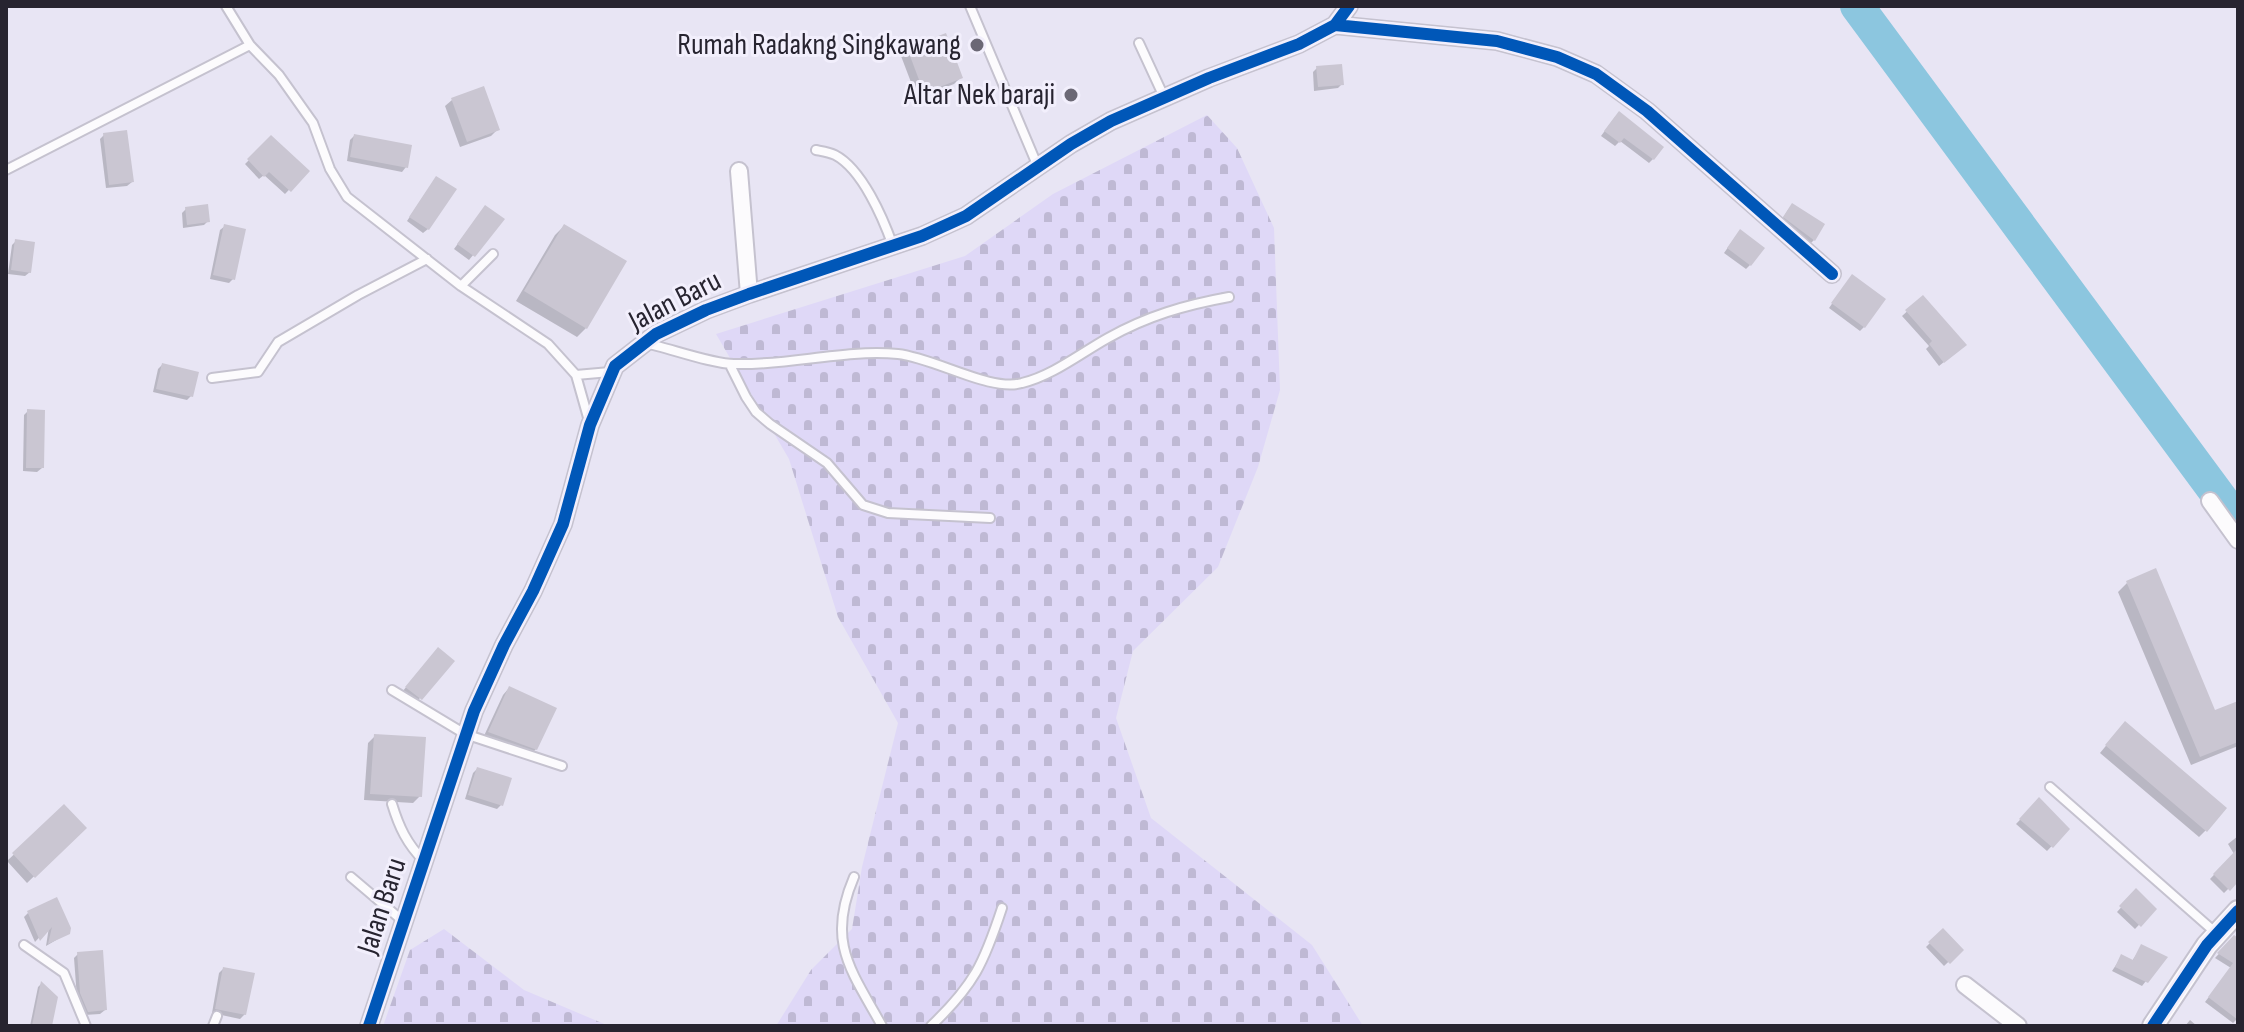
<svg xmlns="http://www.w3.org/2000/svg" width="2244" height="1032" viewBox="0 0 2244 1032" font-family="'Sofia Sans Condensed',sans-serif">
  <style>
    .cemetery { fill: url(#cemetery-stones) }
    .shadow { fill: #0003 }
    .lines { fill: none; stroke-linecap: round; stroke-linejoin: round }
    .river { stroke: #8cc6df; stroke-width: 34 }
    .building { fill: #cac6d2 }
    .service-casing { stroke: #c5c2cf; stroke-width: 12 }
    .minor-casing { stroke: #c5c2cf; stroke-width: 20 }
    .tertiary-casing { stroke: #c5c2cf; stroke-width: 24 }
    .service { stroke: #fcfbfd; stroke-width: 8 }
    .minor { stroke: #fcfbfd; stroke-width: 16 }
    .tertiary { stroke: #fcfbfd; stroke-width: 20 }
    .cycleway-casing { stroke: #f2effc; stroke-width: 17 }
    .cycleway { stroke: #0057b8; stroke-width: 12 }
    .poi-dot { fill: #6b6875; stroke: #f2effc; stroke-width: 3 }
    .labels { text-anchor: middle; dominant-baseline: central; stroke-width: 6; stroke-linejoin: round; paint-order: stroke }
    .poi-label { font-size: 30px; fill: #272430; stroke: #f2effc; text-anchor: end }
    .street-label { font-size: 30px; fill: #272430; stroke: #f2effc }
  </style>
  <defs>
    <pattern id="cemetery-stones" width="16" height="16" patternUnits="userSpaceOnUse" patternTransform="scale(2)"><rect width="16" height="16" fill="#dfd8f7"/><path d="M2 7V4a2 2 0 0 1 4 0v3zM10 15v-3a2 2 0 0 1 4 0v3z" fill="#bfb9d4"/></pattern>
  </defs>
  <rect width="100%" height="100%" fill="#e8e5f4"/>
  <path class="cemetery" d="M1207 115 1237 148 1274 228 1280 390 1258 467 1218 567 1133 651 1116 718 1151 818 1312 945 1363 1026H776L811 970 852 929 862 867 898 723 838 617 789 459 716 334 965 256 1053 194Z
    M444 929 524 990 609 1026H383L410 950Z"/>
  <path class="shadow" d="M908 49 961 77 954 84 917 98 901 56Z
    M1317 68 1342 84 1338 88 1314 91 1313 72Z
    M452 100 497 130 491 136 460 147 445 106Z
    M1615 117 1653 159 1649 163 1620 141 1615 146 1601 136Z
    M104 135 132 182 127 186 106 188 100 139Z
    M354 136 406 167 402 172 347 161 350 140Z
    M271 138 307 171 285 194 264 175 259 179 245 164Z
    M433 182 428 229 423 233 407 221Z
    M186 209 208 221 204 225 183 228 182 213Z
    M1788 210 1814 240 1810 244 1781 221Z
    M481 212 502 220 469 260 454 249Z
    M225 226 233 279 229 283 210 279 220 230Z
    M564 226 586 328 577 337 516 301 555 235Z
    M1736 236 1750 265 1746 269 1724 253Z
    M16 241 30 272 25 276 8 274 12 245Z
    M1848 281 1864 327 1860 331 1829 308Z
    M1923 297 1960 349 1939 366 1926 349 1929 346 1902 316Z
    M162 365 191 396 187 400 153 392 158 369Z
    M28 411 42 468 37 472 23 471 24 415Z
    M2127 583 2214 713 2238 703V746L2191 765 2118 592Z
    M434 654 420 698 416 702 402 692Z
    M509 688 536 749 529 756 483 738 503 695Z
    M2119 730 2206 830 2199 837 2100 753Z
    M375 736 420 796 413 803 364 800 368 743Z
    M477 769 501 805 497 809 465 799 473 773Z
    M2039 800 2068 829 2047 851 2016 824Z
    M64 807 84 828 27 883 7 861Z
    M2238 836V879L2224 893 2210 879 2234 854 2228 844Z
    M2136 891 2154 909 2135 929 2117 912Z
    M28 913 68 933 46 946 49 927 35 942 24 917Z
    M1943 930 1961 950 1944 966 1926 947Z
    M2234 938 2238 940V1018L2233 1023 2205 1002 2231 968 2215 958Z
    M2142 946 2146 981 2142 986 2112 971 2122 956 2132 961Z
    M78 954 105 1010 100 1014 84 1015 77 998 74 958Z
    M223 969 245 1014 240 1019 212 1013 219 973Z
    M41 984 50 1026H30L38 987Z
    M2190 1020 2197 1026H2185Z"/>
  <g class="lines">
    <path class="river" d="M1857 6 2238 522"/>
  </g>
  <path class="building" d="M946 33 963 78 924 93 907 48Z
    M1342 64 1344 85 1318 87 1316 66Z
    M484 86 500 130 467 142 451 98Z
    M1619 111 1664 147 1654 160 1624 138 1620 143 1604 131Z
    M127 130 134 182 109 185 103 133Z
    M354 134 412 145 408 168 350 157Z
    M271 135 310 171 291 192 269 172 264 177 247 159Z
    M436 176 457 189 429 230 409 217Z
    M1792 203 1825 224 1815 241 1783 217Z
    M208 204 210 222 187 225 185 207Z
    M485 205 505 219 475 257 457 244Z
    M224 224 246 229 235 280 213 275Z
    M564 224 627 261 587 329 524 291Z
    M1740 229 1765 248 1751 266 1727 248Z
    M15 239 35 242 31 273 11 270Z
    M1852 274 1886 299 1865 328 1831 303Z
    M1923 295 1967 345 1944 363 1929 344 1932 341 1905 310Z
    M162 363 199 372 193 397 156 389Z
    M27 409 45 410 44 468H26Z
    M2156 568 2215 710 2238 701V742L2200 757 2126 581Z
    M438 647 455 661 422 700 405 687Z
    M509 686 557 708 537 750 488 732Z
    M2125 721 2227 808 2207 832 2105 745Z
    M374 734 426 737 422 797 370 794Z
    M477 767 512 778 503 806 468 795Z
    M2039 797 2070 829 2053 848 2019 819Z
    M64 804 87 828 35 878 12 853Z
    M2238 848V882L2230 891 2213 874Z
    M2136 888 2157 909 2141 927 2119 906Z
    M57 897 71 928 70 934 48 944 52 927 40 941 27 911Z
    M1943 928 1964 950 1950 964 1928 942Z
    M2234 935 2238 938V1020L2208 997 2233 963 2217 953Z
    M2141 944 2168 957 2148 983 2115 967 2121 954 2133 960Z
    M103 950 107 1010 88 1012 80 993 77 952Z
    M223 967 255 973 246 1015 215 1009Z
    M41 981 58 997 52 1026H32Z"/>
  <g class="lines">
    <g class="service-casing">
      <path id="service" d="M226 6 250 45 279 75 313 123 330 169 347 197 461 286 548 344 576 375 610 372
        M970 6 1038 167
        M1139 43 1164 97
        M816 150C821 151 829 152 835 155 862 169 883 218 893 246
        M6 170 250 45
        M461 286 493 254
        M645 343C669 348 712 364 734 364 789 366 843 349 898 354 935 358 990 392 1022 383 1052 376 1081 353 1108 338 1147 316 1185 305 1229 297
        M730 365 746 397 756 412 770 424 827 463 863 505 888 513 990 518
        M576 375 589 421
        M212 378 258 372 278 342 358 295 427 259
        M392 690 465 734 562 766
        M2050 787 2216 933
        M392 804C399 827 407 844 424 861
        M351 877 404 922
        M854 877C826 942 851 970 882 1026
        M24 945 64 973 86 1026
        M213 1026 217 1016
        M931 1026C974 985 984 963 1002 908"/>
    </g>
    <g class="minor-casing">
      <path id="minor" d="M1335 25 1497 41 1557 57 1596 74 1647 111 1832 274
        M739 171 749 294
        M2210 501 2238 540
        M1965 985 2018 1026
        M369 1026 474 711 504 645 533 591 563 524 590 425 615 366 656 334 706 310 749 294 922 236 966 216 1071 144 1111 121 1209 78 1299 44 1335 25 1349 6"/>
    </g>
    <g class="tertiary-casing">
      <path id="tertiary" d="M2153 1026 2207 945 2238 911"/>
    </g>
    <use href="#service" class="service"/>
    <use href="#minor" class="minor"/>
    <use href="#tertiary" class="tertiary"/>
    <g class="cycleway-casing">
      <path id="cycleway" d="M1335 25 1497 41 1557 57 1596 74 1647 111 1832 274
        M369 1026 474 711 504 645 533 591 563 524 590 425 615 366 656 334 706 310 749 294 922 236 966 216 1071 144 1111 121 1209 78 1299 44 1335 25 1349 6
        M2153 1026 2207 945 2238 911"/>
    </g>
    <use href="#cycleway" class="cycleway"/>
  </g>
  <g class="poi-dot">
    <circle cx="977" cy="45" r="8"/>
    <circle cx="1071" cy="95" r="8"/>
  </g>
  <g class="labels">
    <g class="poi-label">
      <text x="961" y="45">Rumah Radakng Singkawang</text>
      <text x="1055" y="95">Altar Nek baraji</text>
    </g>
    <g class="street-label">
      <text transform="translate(675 301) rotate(-27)">Jalan Baru</text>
      <text transform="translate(382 906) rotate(-72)">Jalan Baru</text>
    </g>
  </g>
  <rect width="2244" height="1032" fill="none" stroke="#272430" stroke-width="16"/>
</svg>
